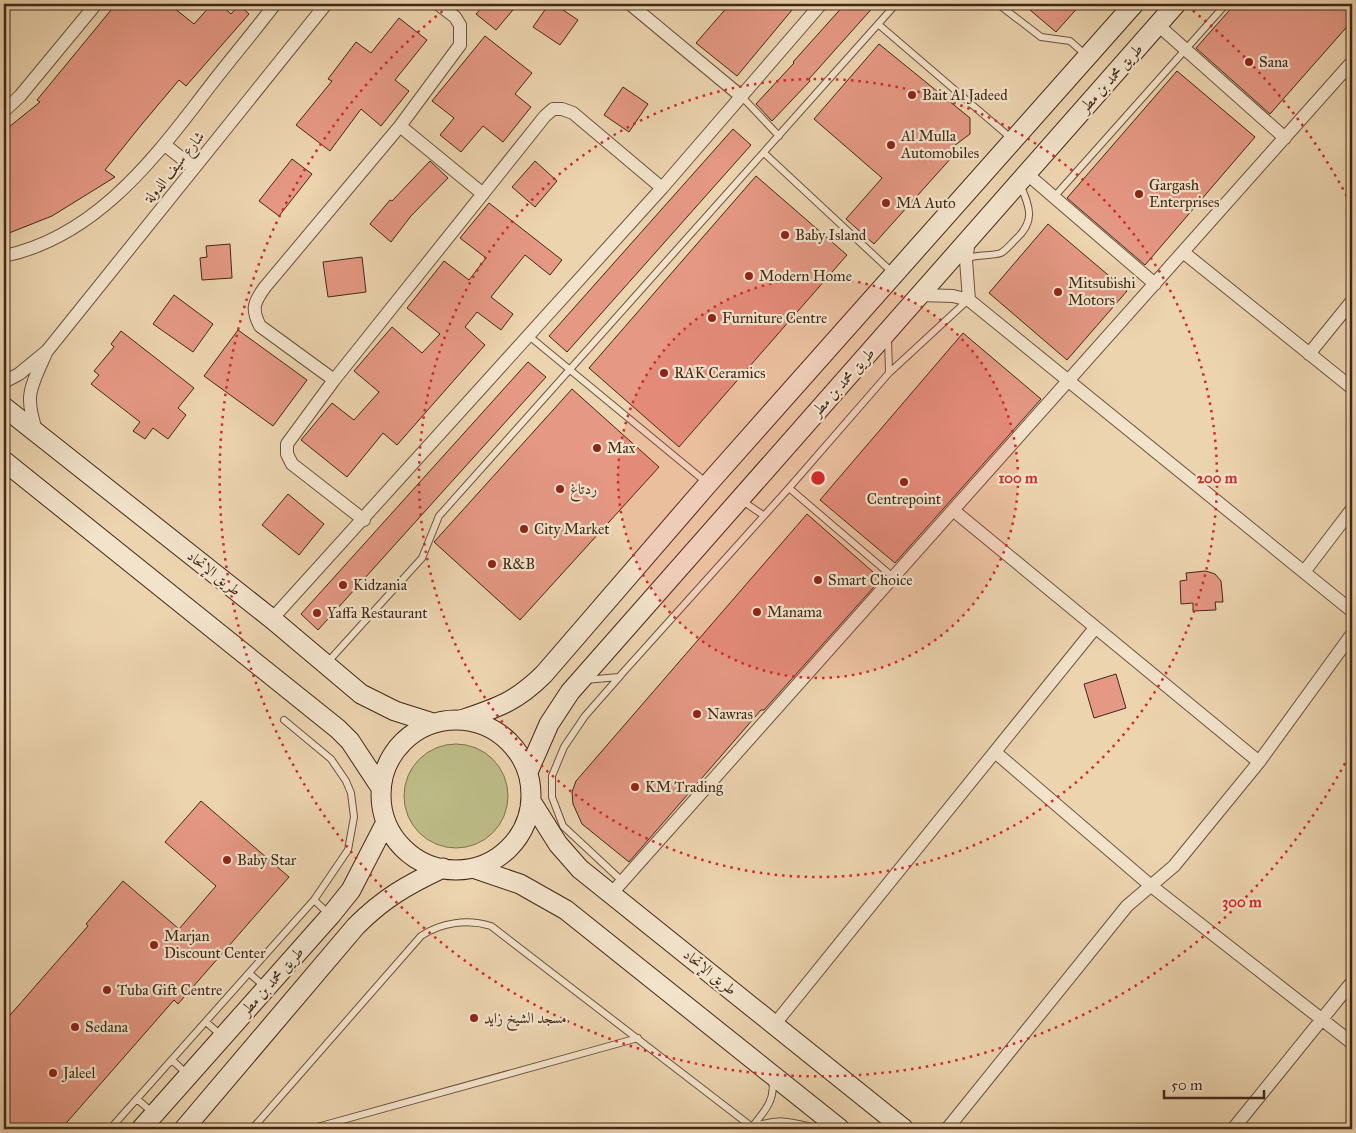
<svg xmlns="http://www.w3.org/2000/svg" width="1356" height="1133" viewBox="0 0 1356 1133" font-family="'IM FELL Great Primer',Amiri,serif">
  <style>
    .green { fill: #bdbb87; stroke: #7f724f }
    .building { fill: #e59884; stroke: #412817 }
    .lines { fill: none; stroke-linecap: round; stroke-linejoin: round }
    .lane-casing { stroke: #6c533d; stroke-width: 8 }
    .street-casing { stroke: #6c533d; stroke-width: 14 }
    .secondary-casing { stroke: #412817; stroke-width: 21 }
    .lane { stroke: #f3e3cb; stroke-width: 6 }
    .street { stroke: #f3e3cb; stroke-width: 12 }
    .secondary { stroke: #f3e3cb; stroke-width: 19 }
    .ring { fill: none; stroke: #d62828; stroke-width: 2.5; stroke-dasharray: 2.5 5 }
    .poi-dot { fill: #8f2418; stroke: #f3e3cb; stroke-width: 2 }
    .labels { text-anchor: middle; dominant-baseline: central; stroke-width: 4.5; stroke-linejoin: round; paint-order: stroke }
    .poi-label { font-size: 15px; fill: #412817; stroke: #f3e3cb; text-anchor: start }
    .street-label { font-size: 15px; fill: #412817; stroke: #f3e3cb }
    .centre { fill: #d62828; stroke: #f3e3cb; stroke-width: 2.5 }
    .ring-label { font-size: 15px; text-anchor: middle; font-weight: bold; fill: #d62828; stroke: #f3e3cb; stroke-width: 4.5; stroke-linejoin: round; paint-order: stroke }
  </style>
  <rect width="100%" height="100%" fill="#ecd4af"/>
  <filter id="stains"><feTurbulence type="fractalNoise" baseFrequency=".004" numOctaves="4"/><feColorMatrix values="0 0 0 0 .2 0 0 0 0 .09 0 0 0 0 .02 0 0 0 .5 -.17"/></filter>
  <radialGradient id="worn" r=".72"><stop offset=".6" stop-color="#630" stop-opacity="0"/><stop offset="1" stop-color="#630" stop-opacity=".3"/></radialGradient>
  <path class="green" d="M404 796a52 52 0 1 1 104 0a52 52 0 1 1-104 0Z"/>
  <path class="building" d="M116 4H177L174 8 194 24 212 4H220L231 14 239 5 249 14 186 86 179 80 142 124 105 170 115 177 52 216 4 235V131L40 102 37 100Z
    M485 4H518L496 30 476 14Z
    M549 4H554L578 20 560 45 533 27Z
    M730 4H797L737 76 696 43Z
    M845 4H876L809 79 810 81 772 121 756 104 794 63 793 62Z
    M1023 4H1081L1056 32Z
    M1235 4H1352V21L1270 114 1196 48Z
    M399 18 427 40 395 80 409 91 381 126 361 109 330 151 296 125 332 81 328 79 356 42 371 53Z
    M485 36 532 73 515 94 531 107 503 142 483 126 461 152 440 135 454 118 432 101Z
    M879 44 970 118V134L946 152 952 157 874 244 846 219 882 178 814 119Z
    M1177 71 1255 137 1145 265 1067 198Z
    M623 87 648 104 629 132 604 115Z
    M733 129 751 145 567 352 549 336Z
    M292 159 312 174 279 216 259 201Z
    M430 161 448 178 411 216 391 242 370 224 390 200 392 201Z
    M535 161 557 181 535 207 512 187Z
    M756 176 847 255 679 447 589 368Z
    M489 203 562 260 550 275 525 255 491 297 513 314 501 330 477 312 465 327 485 345 397 445 383 433 347 477 301 440 332 403 354 420 379 392 354 371 392 327 422 353 440 334 407 308 444 261 469 280 486 258 460 238Z
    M1048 224 1127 291 1067 360 989 293Z
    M230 244 232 278 202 280 200 258 207 257 206 246Z
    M362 257 366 292 328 297 323 262Z
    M174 295 213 324 193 352 153 324Z
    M238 330 307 380 273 426 204 376Z
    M121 331 194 388 178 408 186 415 168 439 153 428 145 439 133 431 140 422 91 384 99 375 94 371 114 347 111 344Z
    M963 333 1041 399 895 563 820 500Z
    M528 362 546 377 318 630 301 614Z
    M572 389 659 467 520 620 434 542Z
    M288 494 324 524 299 555 262 525Z
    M807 514 881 579 764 710H761L629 862 582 824 573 804 572 792 576 781Z
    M1206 571 1215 574 1221 581 1223 602H1215L1216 610 1193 611V603L1181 604 1180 581 1187 580 1186 573Z
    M1116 674 1126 708 1094 718 1084 684Z
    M201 801 289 877 178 1004 174 1000 61 1129H4V1022L88 926 86 924 123 881 179 929 216 886 165 842Z"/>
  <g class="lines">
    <g class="lane-casing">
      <path id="lane" d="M998 4 1041 37 1070 41 1087 56
        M878 24 1012 139
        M742 97 779 136
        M764 153 893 273
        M1054 197 1226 4
        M967 259C978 253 989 257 1001 253 1006 250 1011 244 1015 240 1036 221 1030 208 1020 184
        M529 336 707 483
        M888 337 889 373
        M789 488 893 577
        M741 500 763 515
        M326 664 422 558 439 516 896 4
        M621 675 585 716 564 747 552 776V797L563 826 622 881
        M585 680 619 677 789 488 889 373 968 300
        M314 900 330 915
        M249 973 265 987
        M206 1022 222 1036
        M172 1060 187 1074
        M772 1081C776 1100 763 1113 752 1127 782 1117 791 1122 820 1129
        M137 1099 153 1113
        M110 1129 314 900 348 850 354 817 351 793 346 781 331 759 284 720
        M252 1129 421 936C442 922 468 919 491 926L752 1127
        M310 1129 638 1038"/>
    </g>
    <g class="street-casing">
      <path id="street" d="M630 4 742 97
        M1158 25 1285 138
        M4 111 20 96 96 4
        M400 126 483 194
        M165 145 194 168
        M1026 173 1155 284
        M1183 252 1352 388
        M4 256C90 238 147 168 197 103 222 69 250 37 275 4
        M920 295 953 296 969 300 1352 611
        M969 300 966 260 969 241
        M1309 354 1352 301
        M334 380 260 326C251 309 254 302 265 287L400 126 460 45V25L455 17 438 4
        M4 382 19 374 47 351 326 4
        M37 433C24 395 30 389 46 353
        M953 510 1259 762
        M364 520 292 464 287 454V444L334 380 545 116 553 109H562L573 113 662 188
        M1304 572 1352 509
        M272 619 662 188 821 4
        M995 752 1150 885 1352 1043
        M612 893 1352 62
        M774 1025 1095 628
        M947 1129 1127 906 1174 866 1259 762 1352 634
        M1233 1129 1352 982"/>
    </g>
    <g class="secondary-casing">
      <path id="secondary" d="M4 407 272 619 361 694 395 711 433 723
        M4 461 338 729 350 741 381 788
        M461 720C497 708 516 702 544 674L708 484 1134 4
        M381 795a75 75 0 1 1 150 0a75 75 0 1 1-150 0Z
        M528 772 549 724 570 692 1176 4
        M531 801 558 844 580 869 904 1129
        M473 868 520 884 566 910 840 1129
        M141 1129 331 915 351 890 386 822
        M184 1129 356 926C384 898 407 885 443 868"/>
    </g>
    <use href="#lane" class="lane"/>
    <use href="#street" class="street"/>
    <use href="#secondary" class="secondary"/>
  </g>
  <circle cx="818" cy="478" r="200" fill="#d62828" fill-opacity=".12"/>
  <g class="ring">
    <circle cx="818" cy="478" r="200"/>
    <circle cx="818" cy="478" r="399"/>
    <path d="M1352 750A599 599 0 1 1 449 6M1187 6A599 599 0 0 1 1352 206"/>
  </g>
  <g class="poi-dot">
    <circle cx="1249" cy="62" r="5"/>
    <circle cx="912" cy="95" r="5"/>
    <circle cx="891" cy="145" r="5"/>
    <circle cx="1139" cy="194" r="5"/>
    <circle cx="886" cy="203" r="5"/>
    <circle cx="785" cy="235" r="5"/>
    <circle cx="749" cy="276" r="5"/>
    <circle cx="1058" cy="292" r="5"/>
    <circle cx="712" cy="318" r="5"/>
    <circle cx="664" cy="373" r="5"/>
    <circle cx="597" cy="448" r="5"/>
    <circle cx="904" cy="482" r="5"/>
    <circle cx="560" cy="489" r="5"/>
    <circle cx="524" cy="529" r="5"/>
    <circle cx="492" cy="564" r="5"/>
    <circle cx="818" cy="580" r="5"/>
    <circle cx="343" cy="585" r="5"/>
    <circle cx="757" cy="612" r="5"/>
    <circle cx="317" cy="613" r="5"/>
    <circle cx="697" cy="714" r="5"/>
    <circle cx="635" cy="787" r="5"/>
    <circle cx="227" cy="860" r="5"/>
    <circle cx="154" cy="945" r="5"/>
    <circle cx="107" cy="990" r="5"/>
    <circle cx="474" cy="1018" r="5"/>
    <circle cx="75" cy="1027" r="5"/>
    <circle cx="53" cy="1073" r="5"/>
  </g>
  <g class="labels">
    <g class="poi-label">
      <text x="1259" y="62">Sana</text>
      <text x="922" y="95">Bait Al Jadeed</text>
      <text x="901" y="136">Al Mulla<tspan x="901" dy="17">Automobiles</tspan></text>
      <text x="1149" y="185">Gargash<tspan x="1149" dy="17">Enterprises</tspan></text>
      <text x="896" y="203">MA Auto</text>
      <text x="795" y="235">Baby Island</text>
      <text x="759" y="276">Modern Home</text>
      <text x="1068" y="283">Mitsubishi<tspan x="1068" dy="17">Motors</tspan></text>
      <text x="722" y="318">Furniture Centre</text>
      <text x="674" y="373">RAK Ceramics</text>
      <text x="607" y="448">Max</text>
      <text x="570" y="489">ردتاغ</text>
      <text x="904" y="499" text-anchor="middle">Centrepoint</text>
      <text x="534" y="529">City Market</text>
      <text x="502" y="564">R&amp;B</text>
      <text x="828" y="580">Smart Choice</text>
      <text x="353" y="585">Kidzania</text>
      <text x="767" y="612">Manama</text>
      <text x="327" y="613">Yaffa Restaurant</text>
      <text x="707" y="714">Nawras</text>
      <text x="645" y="787">KM Trading</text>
      <text x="237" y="860">Baby Star</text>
      <text x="164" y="936">Marjan<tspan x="164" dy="17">Discount Center</tspan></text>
      <text x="117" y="990">Tuba Gift Centre</text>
      <text x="484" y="1018">مسجد الشيخ زايد</text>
      <text x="85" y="1027">Sedana</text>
      <text x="63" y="1073">Jaleel</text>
    </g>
    <g class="street-label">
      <text transform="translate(1111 78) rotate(-48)">طريق محمد بن مطر</text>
      <text transform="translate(174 167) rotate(-51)">شارع سيف الدولة</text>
      <text transform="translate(843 382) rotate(-48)">طريق محمد بن مطر</text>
      <text transform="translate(214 573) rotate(38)">طريق اﻹتحاد</text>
      <text transform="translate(710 972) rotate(39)">طريق اﻹتحاد</text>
      <text transform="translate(272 981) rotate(-48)">طريق محمد بن مطر</text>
    </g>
  </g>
  <circle cx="818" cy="478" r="8" class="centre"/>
  <g class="ring-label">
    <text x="1018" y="483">100 m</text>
    <text x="1217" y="483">200 m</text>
    <text x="1242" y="907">300 m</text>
  </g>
  <rect width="1356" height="1133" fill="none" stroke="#ecd4af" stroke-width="20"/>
  <rect x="5" y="5" width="1346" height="1123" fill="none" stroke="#412817" stroke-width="2.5"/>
  <rect x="10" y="10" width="1336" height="1113" fill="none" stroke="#412817"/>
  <path d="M1164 1090v8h100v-8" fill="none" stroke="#412817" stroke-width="2.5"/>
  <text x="1171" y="1090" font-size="15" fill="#412817" stroke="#f3e3cb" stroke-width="4" paint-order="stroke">50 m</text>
  <rect width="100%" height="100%" filter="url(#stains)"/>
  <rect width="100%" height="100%" fill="url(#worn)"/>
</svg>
